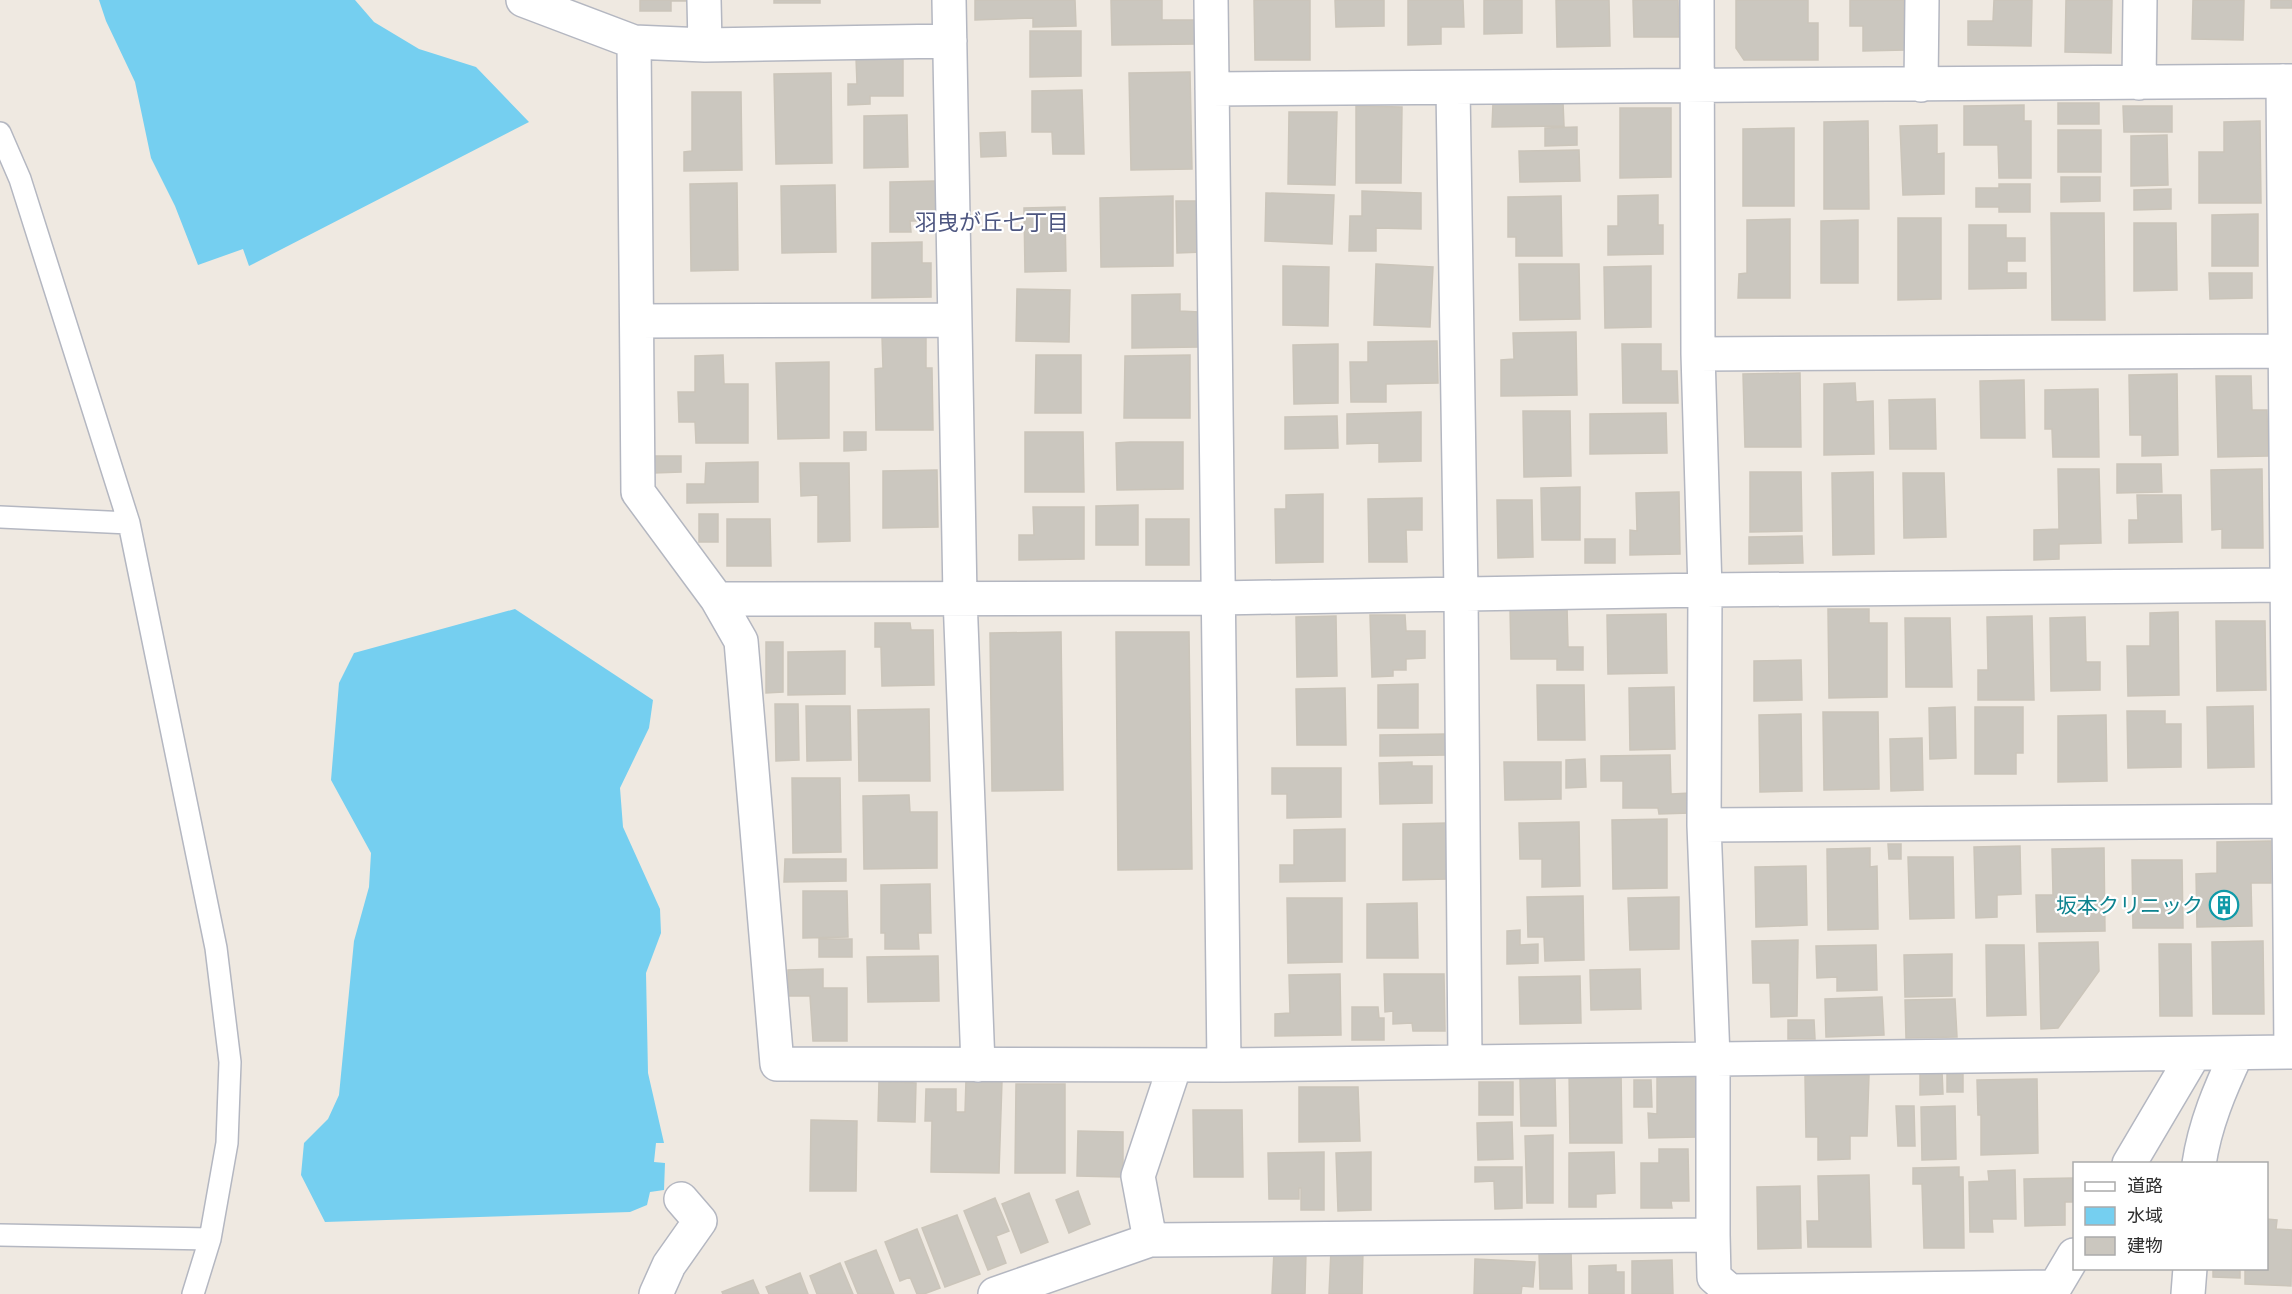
<svg xmlns="http://www.w3.org/2000/svg" width="2292" height="1294" viewBox="0 0 2292 1294" font-family="Helvetica,'Noto Sans JP',sans-serif">
  <style>
    .water { fill: #75cff0 }
    .building { fill: #cbc7bf; stroke: #cbc5ba; stroke-width: 1.5 }
    .lines { fill: none; stroke-linecap: round; stroke-linejoin: round }
    .lane-casing { stroke: #b4b7c1; stroke-width: 24 }
    .street-casing { stroke: #b4b7c1; stroke-width: 36 }
    .lane { stroke: #fff; stroke-width: 21 }
    .street { stroke: #fff; stroke-width: 33 }
    .labels { text-anchor: middle; dominant-baseline: central; stroke-width: 4.5; stroke-linejoin: round; paint-order: stroke }
    .culture-label { font-size: 21px; fill: #0d838f; stroke: #fff; text-anchor: end }
    .neighbourhood-label { font-size: 22px; fill: #4d5680; stroke: #fff }
  </style>
  <rect width="100%" height="100%" fill="#efe9e1"/>
  <path class="water" d="M99 0H355L374 22 419 49 476 67 529 122 249 266 243 249 198 265 175 206 151 158 135 82 106 21Z
    M515 609 653 700 649 728 620 788 623 827 660 909 661 933 646 973 648 1073 664 1143H656L654 1162 665 1163 664 1190 650 1192 647 1205 630 1212 325 1222 301 1175 304 1143 328 1119 339 1095 354 941 369 887 371 853 331 780 339 683 354 653Z"/>
  <path class="building" d="M640 0H692V1H671V11H640Z
    M774 0H820V3H774Z
    M975 0H1075L1076 26 1033 27V18L975 20Z
    M1111 0H1162V20H1195V44L1112 45Z
    M1254 0H1310V60H1255Z
    M1335 0H1384V26L1336 27Z
    M1408 0H1463L1464 27H1441V44L1408 45Z
    M1484 0H1522V33L1484 34Z
    M1556 0H1609L1610 46 1557 47Z
    M1633 0H1678L1679 37H1634Z
    M1736 0H1808V23H1818V60H1744L1736 48Z
    M1850 0H1904L1905 50 1863 51V26H1850Z
    M1994 0H2032L2031 46 1968 45V21H1993Z
    M2066 0H2112L2111 53 2065 52Z
    M2193 0H2244L2243 40 2192 39Z
    M2271 0H2292V8H2271Z
    M1030 31H1081V76L1030 77Z
    M903 57V96H870V104L848 105V84H857L856 58Z
    M1190 72 1192 169 1131 170 1129 73Z
    M831 73 832 163 776 164 774 74Z
    M1082 90 1084 154H1053L1052 132H1032V91Z
    M692 92H741L742 170 684 171V152L692 151Z
    M1563 102 1564 126 1492 127 1493 103Z
    M2058 103H2099V124H2058Z
    M2024 105V121H2031V178H1999L1998 145H1964V106Z
    M1356 106 1402 107 1401 183H1356Z
    M2123 106H2172V132H2124Z
    M1620 108H1671V177L1620 178Z
    M1289 112H1337L1335 185 1288 184Z
    M907 115 908 167 864 168V116Z
    M1868 121 1869 209H1824V122Z
    M2260 121 2261 203H2199V152H2224V122Z
    M1937 125V154L1944 153V194L1903 195 1900 126Z
    M1577 127V145L1545 146V128Z
    M1794 128V206H1743V129Z
    M2058 130H2101V172H2058Z
    M1005 132 1006 156 981 157 980 133Z
    M2167 135 2168 185 2131 186V136Z
    M1579 150 1580 181 1520 182 1519 151Z
    M2061 177H2100V201L2061 202Z
    M936 181 937 221H910L911 232H890V182Z
    M737 183 738 270 691 271 690 184Z
    M1999 184H2030V212H1999V207H1976V188H1999Z
    M835 185 836 252 782 253 781 186Z
    M2171 189V209L2134 210V190Z
    M1362 191 1421 193V229L1376 228V251H1349L1350 216H1362Z
    M1266 193 1334 195 1332 244 1265 241Z
    M1658 195V225H1663V254L1608 255V226H1618V196Z
    M1173 196V266L1101 267 1100 198Z
    M1561 196 1562 256H1516V237H1508V197Z
    M1176 201H1202L1203 252 1177 253Z
    M1065 207 1066 271 1025 272 1024 208Z
    M2051 213H2104L2105 320H2052Z
    M2258 214V266H2212V215Z
    M1898 218H1941V299L1898 300Z
    M1790 219V298H1738L1739 274 1747 273V220Z
    M1858 220V283H1821V221Z
    M2134 223H2176L2177 290 2134 291Z
    M1969 225H2006V238H2025V261H2007V273H2026V288L1969 289Z
    M922 242V263H931V297L872 298V243Z
    M1376 264 1433 267 1430 327 1374 325Z
    M1519 264H1579L1580 319 1520 320Z
    M1283 266 1329 267 1328 326 1283 325Z
    M1651 266V327L1605 328 1604 267Z
    M2209 273H2252V298L2210 299Z
    M1017 289 1070 290 1069 342 1016 341Z
    M1180 294V311L1199 312V347L1132 348V295Z
    M1576 332 1577 395 1501 396V360L1514 359 1513 333Z
    M926 336V368H932L933 430H876L875 369 883 368 882 337Z
    M1437 341 1438 383 1386 384V402H1351L1350 362H1368V342Z
    M1338 344V403L1294 404 1293 345Z
    M1622 344H1661V371H1677L1678 403H1623Z
    M723 355 724 384H748V443H696L695 422H679L678 392H695V356Z
    M1036 355H1081V413H1035Z
    M1190 355V418H1124L1125 356Z
    M829 362V438L778 439 776 363Z
    M1800 373 1801 447H1745L1743 374Z
    M2177 374 2178 455 2142 456V435H2130L2129 375Z
    M2216 376H2251L2252 410H2267L2268 456 2218 457Z
    M2024 380 2025 438H1981L1980 381Z
    M1855 383 1856 402 1873 401 1874 454 1824 455V384Z
    M2098 389 2099 457H2053L2052 429H2045V390Z
    M1935 399 1936 449H1890L1889 400Z
    M1523 411H1570L1571 476 1524 477Z
    M1421 412V461L1379 462V443L1347 444V414Z
    M1666 413 1667 453 1590 454V414Z
    M1337 416 1338 448 1285 449V417Z
    M844 432H866V450L844 451Z
    M1025 432H1083L1084 492H1025Z
    M1130 442H1183V489L1117 490 1116 443Z
    M654 456H681V472L654 473Z
    M758 462V502L687 503V484H705L706 463Z
    M800 463H849L850 541 818 542V495L801 496Z
    M2117 464H2161L2162 492 2117 493Z
    M2058 469H2099L2101 543 2059 544V559L2034 560V530L2059 529Z
    M2262 469 2263 548H2222V529L2212 530 2211 470Z
    M937 470 938 527 883 528V471Z
    M1750 472H1801L1802 531 1750 532Z
    M1873 472 1874 554 1833 555 1832 473Z
    M1903 473H1944L1946 537 1904 538Z
    M1580 487V540H1542L1541 488Z
    M1679 492 1680 554 1630 555V530L1637 531 1636 493Z
    M1323 494V562L1276 563 1275 509H1286V495Z
    M2137 495H2181L2182 542 2129 543V520H2138Z
    M1422 498V530H1406L1407 562H1369L1368 499Z
    M1497 500H1532L1533 557 1498 558Z
    M1138 505V545H1096V506Z
    M1033 507H1084V559L1019 560V535H1034Z
    M699 514H718V542H699Z
    M727 519H770L771 566H727Z
    M1146 519H1189V565H1146Z
    M1802 536 1803 563 1749 564V537Z
    M1585 539H1615V563H1585Z
    M1567 606 1568 647H1583V670H1557V659H1511L1510 608Z
    M1828 609H1869V623H1887V697L1829 698Z
    M2178 612 2179 695 2128 696 2127 646H2150V613Z
    M1666 614 1667 673 1608 674 1607 615Z
    M1370 615H1405L1406 631H1425V658L1406 659V670H1393V676L1372 677Z
    M1336 616 1337 676 1297 677 1296 617Z
    M2032 616 2034 700H1978V670H1988L1987 617Z
    M2085 617 2086 662H2100V690L2051 691 2050 618Z
    M1905 618H1950L1952 687H1906Z
    M2216 621H2265L2266 690 2217 691Z
    M875 623H910L911 630H933L934 685 882 686 881 647H875Z
    M1061 632 1063 790 992 791 990 633Z
    M1116 632H1189L1192 869 1118 870Z
    M766 642H783V692L766 693Z
    M845 651V694L788 695V652Z
    M1801 660 1802 700 1754 701V661Z
    M1418 684V728H1378V685Z
    M1537 685H1584L1585 740H1538Z
    M1674 687 1675 749 1630 750 1629 688Z
    M1345 688 1346 745H1297L1296 689Z
    M775 704H798L799 760 776 761Z
    M806 706H850L851 760 807 761Z
    M2253 706 2254 767 2208 768 2207 707Z
    M1955 707 1956 758 1930 759 1929 708Z
    M1975 707H2023V753H2016V774H1975Z
    M929 709 930 781H859L858 710Z
    M2127 711H2165V724H2181V767L2128 768Z
    M1823 712H1878L1879 789 1824 790Z
    M1801 714 1802 791 1760 792 1759 715Z
    M2106 715 2107 781 2058 782V716Z
    M1446 734V755L1380 756V735Z
    M1922 738 1923 790 1891 791 1890 739Z
    M1670 755 1671 794 1690 793V813L1659 814 1658 808H1623V781H1601V756Z
    M1585 759 1586 787 1566 788V760Z
    M1412 762V766H1432V803L1380 804 1379 763Z
    M1504 762H1561V799L1505 800Z
    M1272 768H1341V817L1287 818V794H1272Z
    M792 778H840L841 852 793 853Z
    M909 795 910 812H937V868L864 869 863 796Z
    M1667 819V888L1613 889 1612 820Z
    M1579 822 1580 886 1542 887V859H1520L1519 823Z
    M1447 823 1448 879 1403 880V824Z
    M1345 829V881L1280 882V865H1294V830Z
    M2271 841V883H2251L2252 926 2197 927 2196 874 2217 873V842Z
    M1888 844H1901V859H1889Z
    M2020 846 2021 894 1997 895V917L1976 918 1974 847Z
    M1870 848V867L1877 866 1878 929 1828 930 1827 849Z
    M2104 848 2105 931 2037 932 2036 895H2053L2052 849Z
    M1908 857H1953L1954 918 1910 919Z
    M785 859H846V881L784 882Z
    M2132 860H2182L2183 928H2133Z
    M1806 866 1807 925 1756 927 1755 867Z
    M930 884 931 933H918L919 949H885V933H881V885Z
    M803 891H847L848 937 803 938Z
    M1583 896 1584 960 1545 961 1544 937H1528L1527 897Z
    M1679 897V949L1630 950 1628 898Z
    M1287 898H1342V962L1288 963Z
    M1417 903 1418 958H1367V904Z
    M1520 930V945L1538 944V963L1507 964V931Z
    M819 939H852V957H819Z
    M1798 940 1797 1016 1771 1017 1770 983H1753L1752 941Z
    M2263 941 2264 1014H2213L2212 942Z
    M2098 942 2099 971 2058 1028 2041 1029 2039 943Z
    M2159 944H2191L2192 1016H2160Z
    M1876 945 1877 990 1837 991V977L1817 978 1816 946Z
    M1986 945H2024L2026 1015 1987 1016Z
    M1952 954V996L1905 997 1904 955Z
    M938 956 939 1001 868 1002 867 957Z
    M823 969V988H847V1041H813L810 996H788V970Z
    M1640 969 1641 1009 1591 1010 1590 970Z
    M1340 974 1341 1035 1275 1036V1014L1290 1013 1289 975Z
    M1384 974H1444L1445 1031H1413L1412 1023 1393 1024V1011L1385 1012Z
    M1580 976 1581 1023 1520 1024 1519 977Z
    M1882 997 1884 1035 1826 1037 1825 999Z
    M1955 999 1957 1037 1906 1038 1905 1000Z
    M1352 1007H1378L1379 1018H1384V1040H1352Z
    M1788 1020H1814L1815 1039H1788Z
    M1621 1070 1622 1143H1570L1569 1071Z
    M1920 1071H1942L1943 1094 1920 1095Z
    M1947 1071H1963V1092H1947Z
    M1657 1074H1697L1698 1137 1649 1138 1648 1113 1657 1114Z
    M1869 1075 1867 1136H1850V1159L1818 1160V1137H1806L1805 1076Z
    M1520 1078H1555L1556 1126H1521Z
    M2037 1079 2038 1153 1981 1155V1115H1978L1977 1080Z
    M966 1080 1002 1081 999 1173 931 1172 932 1121H925L926 1089H956V1112H965Z
    M1634 1080H1651L1652 1107H1634Z
    M879 1081 916 1083 915 1122 878 1121Z
    M1479 1082H1513V1115H1479Z
    M1016 1084H1065V1173H1015Z
    M1299 1087H1358L1360 1141 1299 1142Z
    M1896 1106H1914L1915 1146H1898Z
    M1955 1106 1956 1159 1922 1160 1921 1107Z
    M1193 1110H1242L1243 1177H1194Z
    M811 1120 857 1121 856 1191H810Z
    M1512 1122 1513 1159 1478 1160 1477 1123Z
    M1078 1131 1123 1132V1177L1077 1176Z
    M1553 1135V1203H1527L1525 1136Z
    M1659 1149H1688L1689 1201H1671L1672 1208H1641V1163H1659Z
    M1324 1152V1210H1301V1188H1299V1199H1269L1268 1153Z
    M1371 1152V1210L1338 1211 1336 1153Z
    M1614 1152 1615 1193 1596 1194V1207H1569V1153Z
    M1475 1167H1522V1208L1495 1209 1494 1181 1475 1182Z
    M1959 1167V1177H1963L1964 1248H1924L1922 1184H1913V1168Z
    M2015 1170 2016 1219H1992L1993 1232H1970L1969 1182 1989 1181 1988 1171Z
    M1869 1175 1871 1247H1808L1807 1221H1819L1818 1176Z
    M2074 1178V1202H2065V1225L2025 1226 2024 1179Z
    M1800 1186 1801 1248 1758 1249 1757 1187Z
    M1078 1191 1090 1224 1069 1233 1056 1200Z
    M1029 1193 1048 1242 1021 1253 1002 1204Z
    M995 1198 1009 1231 996 1236 1006 1263 988 1270 964 1211Z
    M957 1215 980 1274 945 1287 922 1228Z
    M2266 1219 2277 1220 2276 1229 2292 1230 2291 1286 2245 1284V1268H2266Z
    M917 1229 940 1288 924 1294H917L910 1277 900 1281 885 1242Z
    M876 1250 894 1294H858L845 1262Z
    M1331 1250H1363L1362 1294H1329Z
    M1274 1251 1306 1252 1305 1294H1272Z
    M1571 1251 1572 1289H1540L1539 1252Z
    M1475 1259 1535 1262 1533 1287 1522 1286 1521 1294H1474Z
    M1672 1260 1673 1294H1632V1261Z
    M840 1263 853 1294H817L810 1276Z
    M1616 1265V1272H1624V1294H1589V1266Z
    M2213 1268H2240V1278L2213 1277Z
    M800 1273 808 1294H769L766 1287Z
    M753 1280 759 1294H723L722 1292Z"/>
  <g class="lines">
    <g class="lane-casing">
      <path id="lane" d="M0 133 20 179 129 523 216 948 230 1062 227 1143 210 1239 193 1294
        M0 517 129 523
        M0 1235 210 1239"/>
    </g>
    <g class="street-casing">
      <path id="street" d="M523 0 634 42 638 492 717 599 741 641 777 1064 1224 1065 2292 1052
        M704 0 705 45
        M949 0 960 597 978 1065
        M1211 0 1224 1065
        M634 42 705 45 950 41
        M2283 81 2291 1052
        M2139 83 2140 0
        M1921 85 1922 0
        M1453 88 1461 594 1465 1061
        M1212 89 2292 81
        M637 321 953 320
        M1698 354 2292 351
        M717 599 1218 598 1705 590 2292 585
        M1704 825 2292 821
        M2129 1164 2194 1054
        M2199 1164C2205 1124 2220 1089 2237 1053
        M1713 1235 1714 1277 1730 1291 2055 1287 2074 1255
        M1150 1240 1138 1176 1175 1065
        M656 1294 669 1265 700 1221 681 1199
        M995 1294 1150 1240 1713 1235V1058L1704 825 1705 590 1698 354 1697 0
        M2188 1294 2190 1268"/>
    </g>
    <use href="#lane" class="lane"/>
    <use href="#street" class="street"/>
  </g>
  <defs>
    <g id="building-ring" transform="scale(1.5)"><circle r="9.5" fill="#fff" stroke="#0f9aa8" stroke-width="1.5"/><path d="M-4-6H4V6H1V3H-1V6H-4ZM-2.5-4.3h1.7v1.8h-1.7ZM.8-4.3h1.7v1.8H.8ZM-2.5-1h1.7V.8h-1.7ZM.8-1h1.7V.8H.8Z" fill="#0f9aa8"/></g>
  </defs>
  <g fill-rule="evenodd">
    <use href="#building-ring" x="2224" y="905"/>
  </g>
  <g class="labels">
    <g class="culture-label">
      <text x="2203" y="905">坂本クリニック</text>
    </g>
    <g class="neighbourhood-label">
      <text x="992" y="222">羽曳が丘七丁目</text>
    </g>
  </g>
  <rect x="2073" y="1162" width="195" height="108" fill="#ffffff" stroke="#ababab" stroke-width="1.5"/>
  <rect x="2085" y="1182" width="30" height="9" fill="#ffffff" stroke="#ababab" stroke-width="1.5"/>
  <text x="2127" y="1192" font-size="18" fill="#2e2e2e">道路</text>
  <rect x="2085" y="1207" width="30" height="18" fill="#75cff0" stroke="#ababab" stroke-width="1.5"/>
  <text x="2127" y="1222" font-size="18" fill="#2e2e2e">水域</text>
  <rect x="2085" y="1237" width="30" height="18" fill="#cbc7bf" stroke="#ababab" stroke-width="1.5"/>
  <text x="2127" y="1252" font-size="18" fill="#2e2e2e">建物</text>
</svg>
